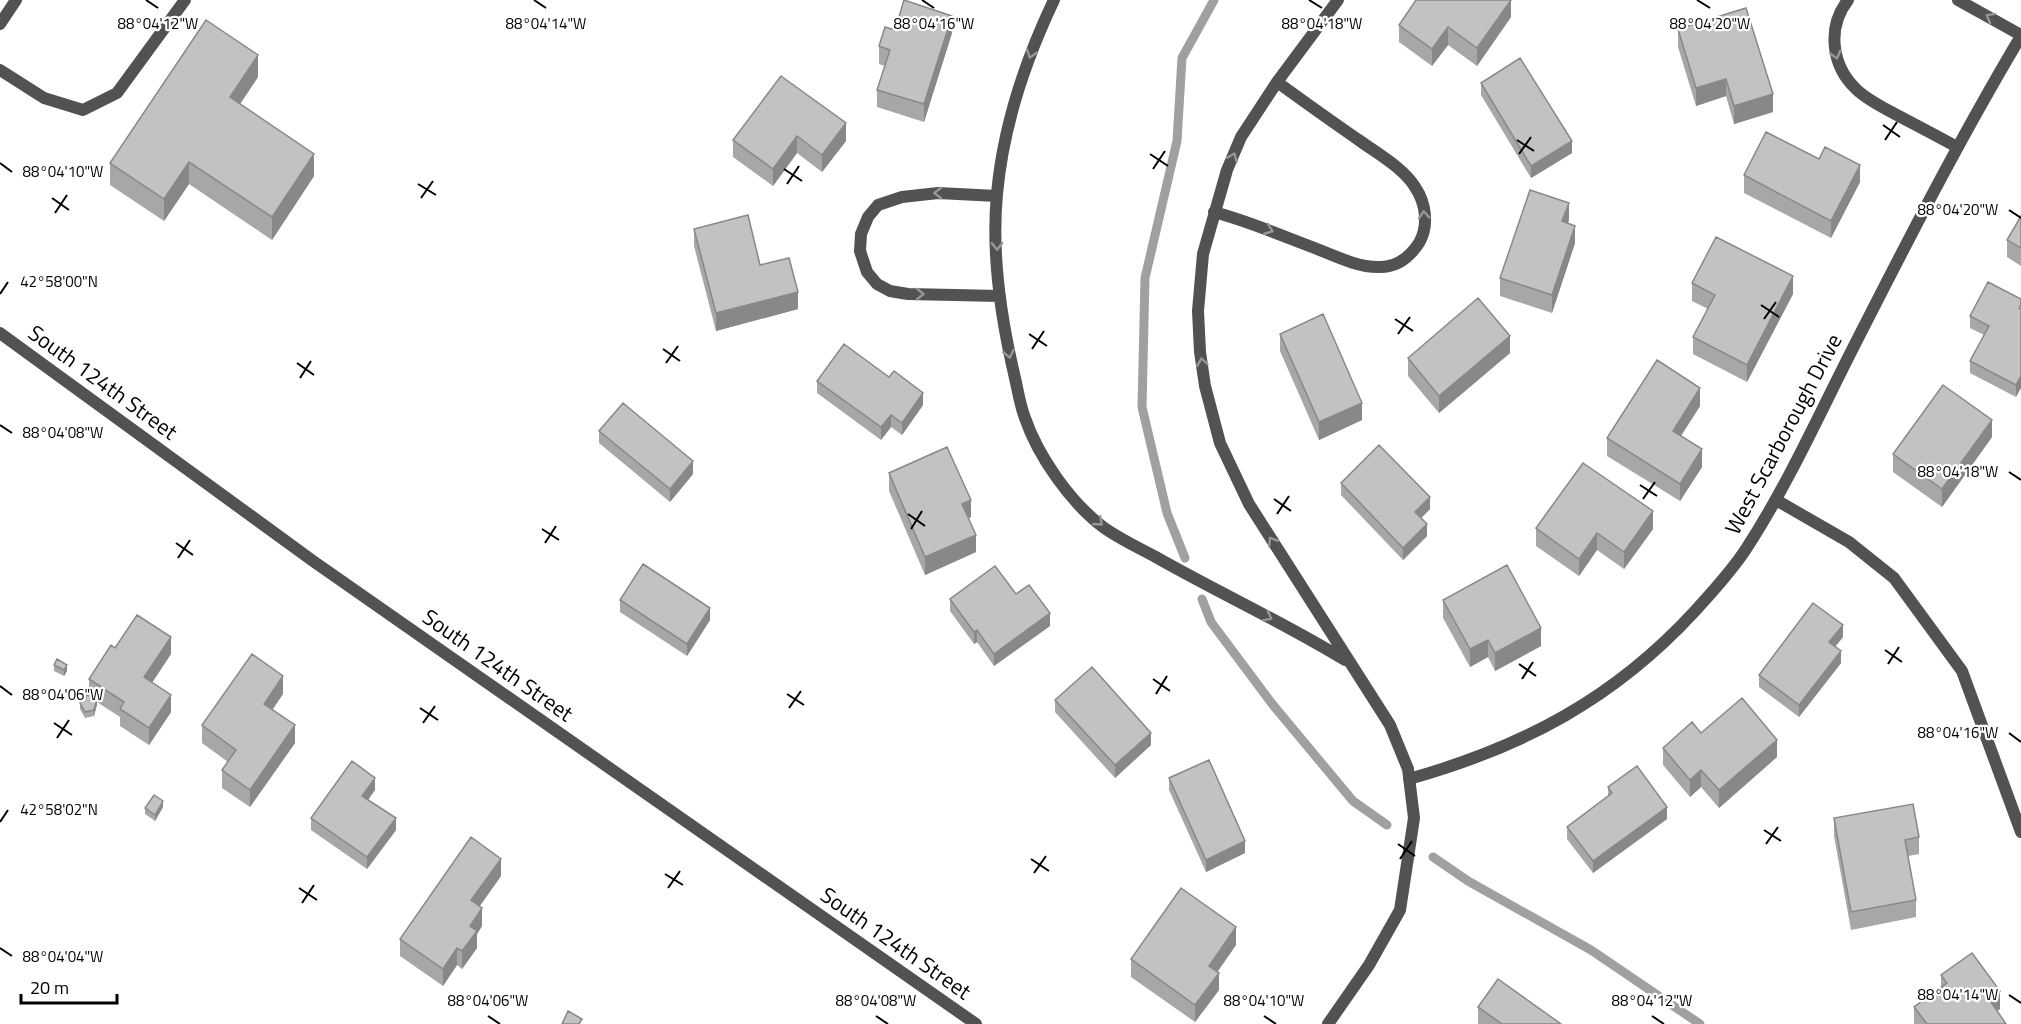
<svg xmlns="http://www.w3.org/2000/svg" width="2021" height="1024" viewBox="0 0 2021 1024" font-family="'Titillium Web',sans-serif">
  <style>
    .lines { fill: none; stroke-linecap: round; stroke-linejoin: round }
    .stream { stroke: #a0a0a0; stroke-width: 9 }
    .service { stroke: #525252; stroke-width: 12 }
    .minor { stroke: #525252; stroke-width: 12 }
    .tertiary { stroke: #525252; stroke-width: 12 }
    .wall { fill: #a7a7a7 }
    .shaded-wall { fill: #888 }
    .building { fill: #c2c2c2; stroke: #888; stroke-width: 1.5 }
    .oneway { stroke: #979797 }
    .ticks { fill: none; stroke: #000; stroke-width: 2 }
    .labels { text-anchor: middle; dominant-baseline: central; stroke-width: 4.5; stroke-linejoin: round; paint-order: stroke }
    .street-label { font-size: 22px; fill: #000; stroke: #fff }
    .ticks-label { font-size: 15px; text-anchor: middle; fill: #000; stroke: #fff; stroke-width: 4.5; stroke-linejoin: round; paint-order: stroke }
  </style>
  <rect width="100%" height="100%" fill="#fff"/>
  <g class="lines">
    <path class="stream" d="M1185 558 1167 513 1142 407 1145 278 1177 141 1182 58 1214 0
      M1202 599 1211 622 1273 705 1353 801 1387 825
      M1433 857 1468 881 1591 950 1700 1024"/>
    <path class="service" d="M0 70 44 98 83 110 117 93 185 0"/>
    <path class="minor" d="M1054 0C1025 61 1003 127 997 194 991 256 1001 319 1015 378 1018 391 1020 405 1025 418 1038 456 1070 502 1103 527 1118 538 1137 547 1154 556 1217 592 1283 622 1345 660
      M1848 0C1827 27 1831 65 1856 89 1866 99 1882 107 1895 114 1916 125 1937 136 1957 147
      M1958 0 2021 35
      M997 196 938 193 902 197 878 205 868 217 861 234 860 251 867 272 877 284 890 291 908 294 1000 296
      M1214 212C1248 221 1280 235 1312 247 1333 255 1356 267 1378 267 1396 268 1409 258 1419 243 1429 226 1426 203 1415 187 1404 169 1380 155 1363 143 1334 123 1306 103 1277 82
      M1776 500 1849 542 1894 578 1962 671 2021 832
      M1409 779C1523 747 1614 699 1695 611 1713 591 1731 572 1746 549 1787 486 1818 417 1852 350 1906 244 1960 138 2021 36
      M1328 1024 1369 965 1400 910 1414 818 1408 769 1390 725 1249 504 1220 443 1205 386 1200 352 1198 311 1203 254 1227 170 1241 137 1277 82 1338 0"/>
    <path class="tertiary" d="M0 24 16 0
      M0 333 313 561 976 1024"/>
  </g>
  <path class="wall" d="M1511 17 1477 66 1448 45 1432 66 1399 42V25Z
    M1678 29 1773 112 1734 124 1726 96 1696 106 1678 47Z
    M895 30 952 33 924 122 877 107V90L885 66 879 64V46Z
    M781 76 846 141 822 172 797 153 773 186 733 157V140Z
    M258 77 240 104 314 176 272 240 189 184 164 221 110 185V163Z
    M1481 83 1572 153 1531 178 1481 95Z
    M1744 175 1860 182 1831 238 1744 193Z
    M2021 216V266L2007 257V240Z
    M1569 220 1568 223 1575 243 1552 313 1500 296V278Z
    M694 229 798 309 716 331 694 246Z
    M1692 283 1793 294 1747 382 1693 354V337L1708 309 1692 301Z
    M2021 299 2016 397 1970 373V361L1984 335 1970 328V316Z
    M1280 334 1362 420 1319 440 1280 351Z
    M1510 353 1439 413 1408 376V358Z
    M817 381 923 405 902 435 891 427 881 440 817 393Z
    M1700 406 1681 436 1702 467 1680 501 1607 456V438Z
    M599 431 693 474 670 502 599 443Z
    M1992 437 1942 507 1893 472V454Z
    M889 473 971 517 969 518 976 552 925 575 889 491Z
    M1341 483 1430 509 1421 518 1427 536 1403 560 1341 495Z
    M1536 528 1653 529 1624 569 1597 550 1579 576 1536 546Z
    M1016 594 1050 626 994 666 977 642 974 644 950 611V599Z
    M620 600 710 620 687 656 620 612Z
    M1443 600 1541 646 1495 671 1488 657 1470 667 1443 618Z
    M1843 637 1835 647 1841 663 1799 717 1759 687V675Z
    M171 654 152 682 171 712 149 745 120 726V717L97 702 94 716 85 718 80 709V703L89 696V679Z
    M54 665 67 671 64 676 54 671Z
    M283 694 273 709 295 743 250 807 222 788V770L228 762 202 743V725Z
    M1055 700 1151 745 1115 778 1055 712Z
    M1701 733 1777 757 1719 808 1701 787 1690 797 1663 765V748Z
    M1169 778 1245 853 1206 872 1169 790Z
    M1608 787 1667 819 1593 873 1567 839V827L1608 797Z
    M375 790 368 800 396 830 367 869 311 830V818Z
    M163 807 155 821 145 814V808Z
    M1834 818 1919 837V854L1908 856 1916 900V917L1851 930 1834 836Z
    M501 876 480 906 482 926 477 934V948L462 969 457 965 443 986 400 956V939Z
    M1236 945 1217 972 1219 990 1195 1022 1131 977V959Z
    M1941 975 2000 1009 1997 1011 2006 1024H1914V1007L1941 987Z
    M1478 1007 1561 1024H1478Z"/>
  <path class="shaded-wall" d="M1511 0V17L1477 66V48Z
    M952 16V33L924 122V104Z
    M1448 27V45L1432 66V49Z
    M258 55V77L230 119V97Z
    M1726 79V96L1696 106V88Z
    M1773 94V112L1734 124V106Z
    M846 123V141L822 172V155Z
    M797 136V153L773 186V169Z
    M1572 141V153L1531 178V166Z
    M314 154V176L272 240V217Z
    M189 162V184L164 221V199Z
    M1860 165V182L1831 238V221Z
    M1569 203V220L1562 239V221Z
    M1575 226V243L1552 313V295Z
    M1793 276V294L1747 382V365Z
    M798 292V309L716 331V313Z
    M1510 336V353L1439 413V396Z
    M2021 376V388L2016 397V385Z
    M1700 388V406L1673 448V431Z
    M923 393V405L902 435V423Z
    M1362 403V420L1319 440V422Z
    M891 415V427L881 440V427Z
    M1992 420V437L1942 507V489Z
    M1702 449V467L1680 501V484Z
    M693 461V474L670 502V489Z
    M1430 497V509L1415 524V512Z
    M971 500V517L962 521V504Z
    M1653 511V529L1624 569V552Z
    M1427 524V536L1403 560V548Z
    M1597 533V550L1579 576V559Z
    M976 535V552L925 575V557Z
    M710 608V620L687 656V644Z
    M1050 613V626L994 666V654Z
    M1843 625V637L1829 654V642Z
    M1541 628V646L1495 671V653Z
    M977 630V642L974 644V632Z
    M171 637V654L144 695V677Z
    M1488 640V657L1470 667V649Z
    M1841 651V663L1799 717V705Z
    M67 665V671L64 676V670Z
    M283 676V694L264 721V704Z
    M171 695V712L149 745V728Z
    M97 699V705L94 716V710Z
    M295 725V743L250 807V790Z
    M1151 733V745L1115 778V765Z
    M1777 740V757L1719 808V790Z
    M1701 770V787L1690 797V780Z
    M375 778V790L362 808V796Z
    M163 801V807L155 821V815Z
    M1667 807V819L1593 873V861Z
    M396 818V830L367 869V857Z
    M1245 841V853L1206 872V860Z
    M501 859V876L471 918V900Z
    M482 908V926L477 934V948L462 969V951L470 926Z
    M1236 927V945L1209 984V966Z
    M457 948V965L443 986V969Z
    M1219 973V990L1195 1022V1005Z
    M2000 991V1009L1989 1017V999Z"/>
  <path class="building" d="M904 0 952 16 924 104 877 90 890 50 879 46 885 27 895 30Z
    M1416 0H1511L1477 48 1448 27 1432 49 1399 25Z
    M1746 8 1773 94 1734 106 1726 79 1696 88 1678 29Z
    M206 20 258 55 230 97 314 154 272 217 189 162 164 199 110 163Z
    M1520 58 1572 141 1531 166 1481 83Z
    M781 76 846 123 822 155 797 136 773 169 733 140Z
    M1766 132 1819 159 1825 147 1860 165 1831 221 1744 175Z
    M1530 190 1569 203 1562 221 1575 226 1552 295 1500 278Z
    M748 215 760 265 789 258 798 292 716 313 694 229Z
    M2021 216V248L2007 240Z
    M1716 237 1793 276 1747 365 1693 337 1715 295 1692 283Z
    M1988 282 2021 299V305L2019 308 2021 309V376L2016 385 1970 361 1989 326 1970 316Z
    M1478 298 1510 336 1439 396 1408 358Z
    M1323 314 1362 403 1319 422 1280 334Z
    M844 344 889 377 894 371 923 393 902 423 891 415 881 427 817 381Z
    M1657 360 1700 388 1673 431 1702 449 1680 484 1607 438Z
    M1943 385 1992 420 1942 489 1893 454Z
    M623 403 693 461 670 489 599 431Z
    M1379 445 1430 497 1415 512 1427 524 1403 548 1341 483Z
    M947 447 971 500 962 504 976 535 925 557 889 473Z
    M1583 463 1653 511 1624 552 1597 533 1579 559 1536 528Z
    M643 564 710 608 687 644 620 600Z
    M1507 565 1541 628 1495 653 1488 640 1470 649 1443 600Z
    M995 566 1016 594 1029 585 1050 613 994 654 977 630 974 632 950 599Z
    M1813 603 1843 625 1829 642 1841 651 1799 705 1759 675Z
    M137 615 171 637 144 677 171 695 149 728 120 709 124 702 89 679 111 645 115 648Z
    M252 654 283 676 264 704 295 725 250 790 222 770 236 750 202 725Z
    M57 659 67 665 64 670 54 665Z
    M1092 667 1151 733 1115 765 1055 700Z
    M87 695 97 699 94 710 85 712 80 703Z
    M1742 698 1777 740 1719 790 1701 770 1690 780 1663 748 1692 722 1701 733Z
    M1209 760 1245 841 1206 860 1169 778Z
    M352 761 375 778 362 796 396 818 367 857 311 818Z
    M1637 766 1667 807 1593 861 1567 827 1612 793 1608 787Z
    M154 795 163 801 155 815 145 808Z
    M1913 804 1919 837 1905 840 1916 900 1851 912 1834 818Z
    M471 837 501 859 471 900 482 908 470 926 477 931 462 951 457 948 443 969 400 939Z
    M1181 888 1236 927 1209 966 1219 973 1195 1005 1131 959Z
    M1972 953 2000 991 1989 999 2006 1024H1927L1914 1007 1947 983 1941 975Z
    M1498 979 1561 1024H1502L1478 1007Z
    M568 1011 582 1019 579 1024H562Z"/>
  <defs><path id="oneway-chevron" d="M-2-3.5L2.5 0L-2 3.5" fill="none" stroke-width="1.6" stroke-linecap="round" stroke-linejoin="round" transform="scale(1.5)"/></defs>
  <g class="oneway">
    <use href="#oneway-chevron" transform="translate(1990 17) rotate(-151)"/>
    <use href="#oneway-chevron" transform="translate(1031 54) rotate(108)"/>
    <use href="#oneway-chevron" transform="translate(1836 55) rotate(75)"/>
    <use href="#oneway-chevron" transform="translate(1233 157) rotate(-67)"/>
    <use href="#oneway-chevron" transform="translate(938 193) rotate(179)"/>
    <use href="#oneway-chevron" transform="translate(1424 215) rotate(-94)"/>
    <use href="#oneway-chevron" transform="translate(1269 230) rotate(22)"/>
    <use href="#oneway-chevron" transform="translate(997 246) rotate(89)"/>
    <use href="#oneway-chevron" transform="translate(920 294) rotate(1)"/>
    <use href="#oneway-chevron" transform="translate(1009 354) rotate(77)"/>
    <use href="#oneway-chevron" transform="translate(1202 362) rotate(-98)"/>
    <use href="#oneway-chevron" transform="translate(1099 522) rotate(41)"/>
    <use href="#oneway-chevron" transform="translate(1272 541) rotate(-122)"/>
    <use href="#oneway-chevron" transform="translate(1268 617) rotate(27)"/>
  </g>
  <path class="ticks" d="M146 0 158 8M534 0 546 8M922 0 934 8M1309 0 1322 8M1697 0 1710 8M1883 125 1900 137M1517 140 1534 151M1885 140 1897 122M1150 154 1168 166M1519 154 1531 137M0 163 12 172M784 169 802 181M1153 169 1165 151M418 184 436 195M787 184 799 166M52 198 69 210M421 198 433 181M2009 210 2021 218M55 213 67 195M0 294 8 282M1761 305 1779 317M1395 319 1413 331M1764 319 1776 302M1029 334 1047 346M1398 334 1410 317M663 349 680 361M1032 349 1044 331M297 363 314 375M666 363 678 346M300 378 311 361M0 425 12 433M2009 472 2021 480M1640 485 1657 496M1274 499 1291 511M1643 499 1655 482M908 514 925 526M1277 514 1289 496M542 529 559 540M911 529 922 511M176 543 193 555M545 543 556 526M178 558 190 540M1885 650 1902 662M1519 664 1536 676M1888 664 1899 647M1153 679 1170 691M1522 679 1533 662M0 686 12 695M787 694 804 705M1156 694 1167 676M420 708 438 720M789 708 801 691M54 723 72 735M423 723 435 706M2009 733 2021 742M57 738 69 720M0 822 8 810M1764 830 1781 841M1398 844 1415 856M1766 844 1778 827M1031 859 1049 871M1400 859 1412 841M1034 873 1046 856M665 874 683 885M299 888 317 900M668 888 680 871M302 903 314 885M0 948 12 956M2009 995 2021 1003M488 1016 500 1024M876 1016 888 1024M1264 1016 1276 1024M1652 1016 1664 1024"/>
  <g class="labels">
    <g class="street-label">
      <text transform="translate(103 382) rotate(36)">South 124th Street</text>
      <text transform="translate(1783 434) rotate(-62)">West Scarborough Drive</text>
      <text transform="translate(498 665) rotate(35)">South 124th Street</text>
      <text transform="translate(896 943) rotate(35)">South 124th Street</text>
    </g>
  </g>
  <g class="ticks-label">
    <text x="158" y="29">88°04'12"W</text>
    <text x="546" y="29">88°04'14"W</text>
    <text x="934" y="29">88°04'16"W</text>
    <text x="1322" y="29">88°04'18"W</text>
    <text x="1710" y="29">88°04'20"W</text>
    <text x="63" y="177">88°04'10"W</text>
    <text x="1958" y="215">88°04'20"W</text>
    <text x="59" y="287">42°58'00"N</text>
    <text x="63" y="438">88°04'08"W</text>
    <text x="1958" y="477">88°04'18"W</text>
    <text x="63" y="700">88°04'06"W</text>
    <text x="1958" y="738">88°04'16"W</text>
    <text x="59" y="815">42°58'02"N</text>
    <text x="63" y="962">88°04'04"W</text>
    <text x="1958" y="1000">88°04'14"W</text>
    <text x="488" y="1006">88°04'06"W</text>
    <text x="876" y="1006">88°04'08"W</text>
    <text x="1264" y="1006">88°04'10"W</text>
    <text x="1652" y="1006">88°04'12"W</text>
  </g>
  <path d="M21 994v9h96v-9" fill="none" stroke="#000000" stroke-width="3"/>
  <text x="30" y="994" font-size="18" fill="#000000" stroke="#ffffff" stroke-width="4.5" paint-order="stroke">20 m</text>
</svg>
